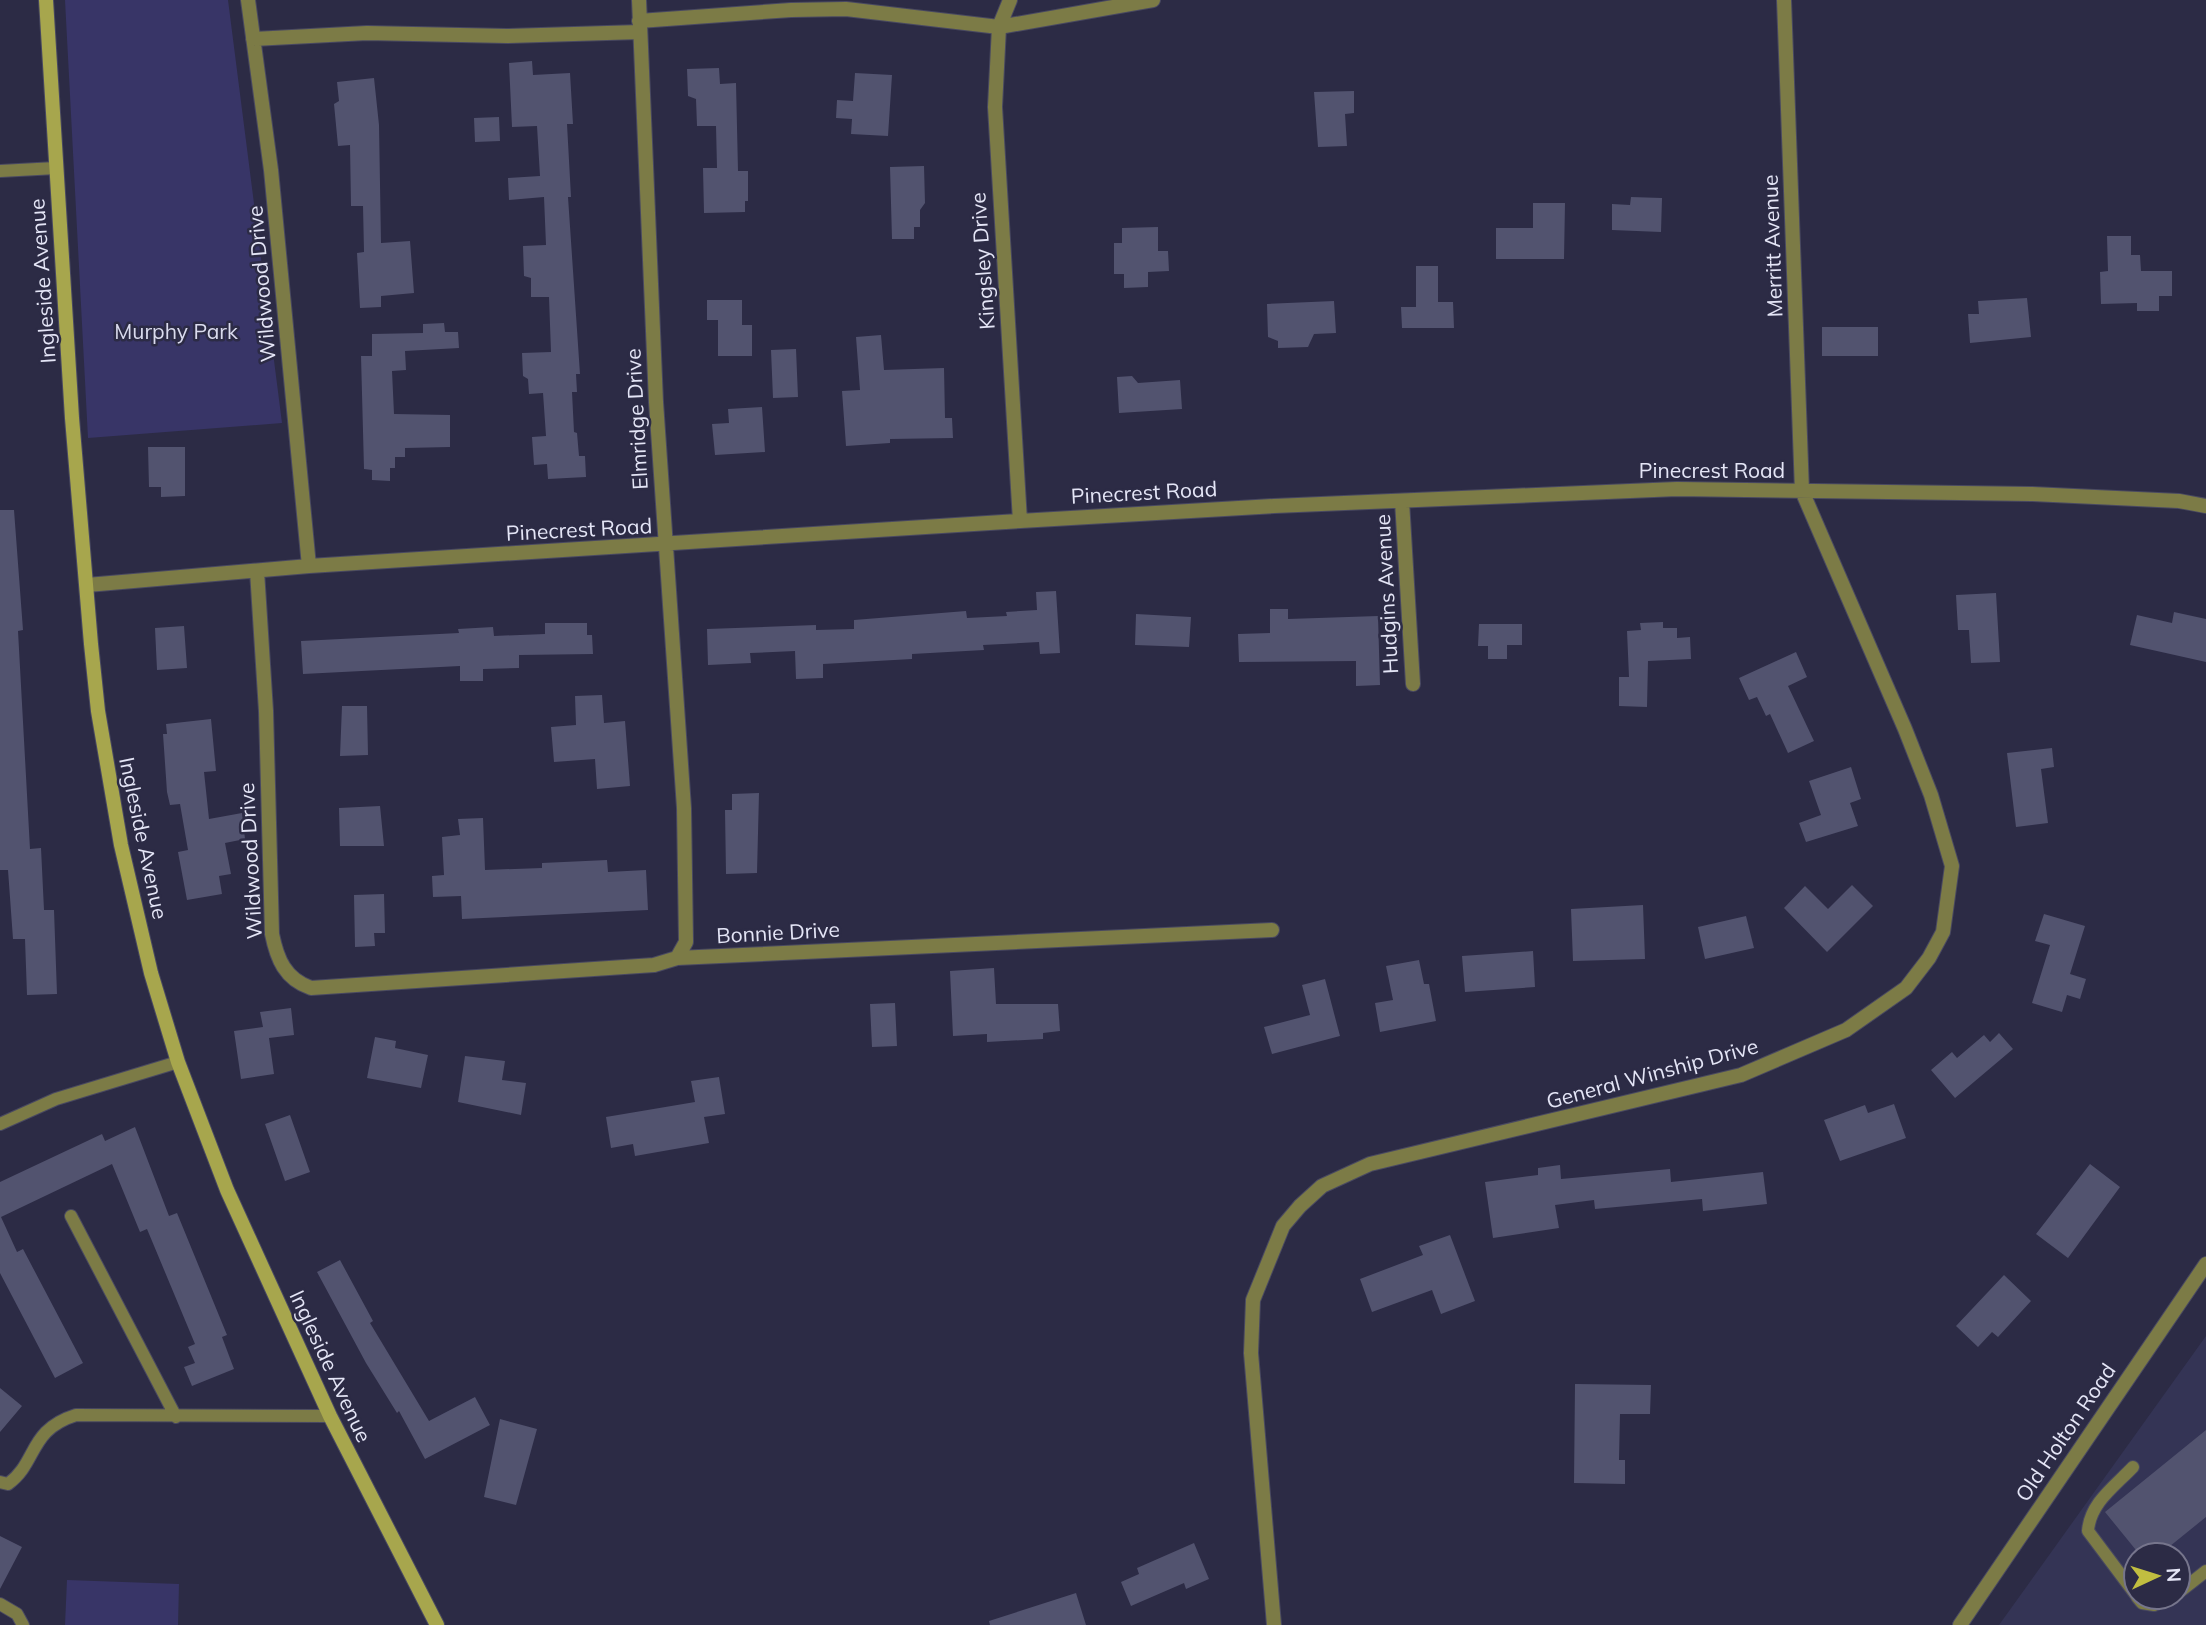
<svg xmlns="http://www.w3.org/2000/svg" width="2206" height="1625" viewBox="0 0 2206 1625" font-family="Mulish,sans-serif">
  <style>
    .built { fill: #343455; fill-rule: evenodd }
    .green { fill: #383567 }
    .building { fill: #52536f }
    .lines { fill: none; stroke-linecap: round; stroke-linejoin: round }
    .lane-casing { stroke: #494961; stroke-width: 14 }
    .street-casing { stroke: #494961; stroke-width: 16 }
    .secondary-casing { stroke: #494961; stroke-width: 16 }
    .lane { stroke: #7c7b46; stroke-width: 12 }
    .street { stroke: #7c7b46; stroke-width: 14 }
    .secondary { stroke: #a7a64d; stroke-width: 14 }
    .labels { text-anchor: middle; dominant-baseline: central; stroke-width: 5; stroke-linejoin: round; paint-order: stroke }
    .street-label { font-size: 21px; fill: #e4e5f6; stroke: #2c2b45 }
    .park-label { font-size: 21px; fill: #dadbee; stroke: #2c2b45 }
  </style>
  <rect width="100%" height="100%" fill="#2c2b45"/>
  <path class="built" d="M2206 1336V1625H1999ZM2136 1555H2178V1597H2136Z"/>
  <path class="green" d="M65 0H228L282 423 88 438Z
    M67 1580 179 1584 178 1625H65Z"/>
  <path class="building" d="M532 61 533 75 570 73 573 124H567L571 197H568L580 374H576L577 392H572L574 432 577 433 579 456H585L586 477 548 479 547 464 534 465 532 437 546 436 543 393 529 394 528 379 523 376 522 353 551 352 549 297H531V278L524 276 523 246 546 245 544 197 509 200 508 178 540 176 537 126 512 127 509 63Z
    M719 68 720 84 736 83 738 171H748V201H745V212L704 213 703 168H717L716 126H697L696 99 688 96 687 69Z
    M855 73 892 75 888 136 851 134 852 119 836 118 837 100 853 101Z
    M374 78 379 125 381 243 410 241 414 293 381 296V307L360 308 357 253 364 252 363 206H351L350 145 338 146 334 104 339 101 337 82Z
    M1354 91V113L1345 114 1347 146 1318 147 1314 92Z
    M499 117 500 141 475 142 474 118Z
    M924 166 925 203 920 210V227H914V239H892L890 167Z
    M1631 197 1662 198 1661 232 1612 230V204L1630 205Z
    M1533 203H1565L1564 259H1496V228H1533Z
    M1158 227V251H1168L1169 271 1148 272V287L1124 288V274H1114V243H1122V228Z
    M2107 236H2131V255H2140L2141 271H2172V296H2159V311H2137V303L2101 304 2100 272 2108 271Z
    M1416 266H1438V302H1453L1454 328H1402L1401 307H1416Z
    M2027 298 2031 337 1970 343 1968 314H1979L1978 301Z
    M707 300H742V325H752V356H718V320H707Z
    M1334 301 1336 333 1314 334 1308 347 1278 348V341L1268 337 1267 304Z
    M444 323 445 332H458L459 348 405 351 406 370 392 371 394 414 450 415V447L405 448V457H395V468H390V481L372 480V470L364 469 361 356H372V334L423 333V324Z
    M1822 327H1878V356H1822Z
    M881 335 884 370 944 368 945 418H952L953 438 890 439V443L846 446 842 391 860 390 856 337Z
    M796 349 798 397 773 398 771 350Z
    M1132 376 1138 383 1180 380 1182 409 1119 413 1117 377Z
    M762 407 765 452 715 455 712 424 729 423 728 409Z
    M148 447H185V496L161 497V487H149Z
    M0 510H14L23 630 18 631 30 849 41 848 44 910H54L57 994 27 995 25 939H13L8 870H0Z
    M1056 591 1060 653 1040 654 1039 642 983 645 984 650 912 654V659L823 664V678L796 679 795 651 750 653 751 663 708 665 707 629 816 625V630L854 629V620L966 611 967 618 1007 616 1006 612 1037 610 1036 592Z
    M1996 593 2000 662 1971 663 1969 630H1958L1956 595Z
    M1270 609H1288V619L1378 616 1380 685 1356 686V661L1239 662 1238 634 1270 633Z
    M2174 612 2206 619V662L2130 645 2137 615 2172 623Z
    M1136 614 1191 617 1189 647 1135 645Z
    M1663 622V628H1677V638L1690 637 1691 659 1648 661 1647 707 1619 706V677H1629L1627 631 1641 630 1640 623Z
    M545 623H587V635H592L593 654 519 655V668L483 669V681H460V666L303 674 301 641 459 633 458 629 493 627 494 636 545 634Z
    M1479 624H1522V645H1507V659H1488V646H1478Z
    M184 626 187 668 157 670 155 628Z
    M1796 652 1807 677 1788 686 1814 741 1788 753 1770 714 1766 716 1757 697 1749 700 1739 678Z
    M602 695 604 723 625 721 630 786 597 789 595 759 554 762 551 727 576 725 575 696Z
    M342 706H367L368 755 340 756Z
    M211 719 216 771 204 772 209 819 242 813 245 839 225 843 231 874 219 876 222 894 187 900 178 852 188 850 180 804 170 805 167 792 163 734H167L166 724Z
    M2052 748 2054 767 2041 769 2048 823 2016 827 2007 753Z
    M1851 767 1861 799 1850 803 1858 826 1806 842 1799 823 1821 815 1809 781Z
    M759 793 757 873 726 874 725 810H732V794Z
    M380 806 384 846H340L339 808Z
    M483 818 485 870 542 868V863L607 860 608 872 646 870 648 910 462 919 461 896 433 897 432 876 444 875 442 837 460 835 458 819Z
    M1852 885 1873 906 1827 952 1784 908 1805 886 1828 909Z
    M384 894 385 933H374L375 946 355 947 354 895Z
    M1643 905 1645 959 1573 961 1571 909Z
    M2044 914 2085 926 2070 974 2086 979 2080 999 2067 995 2062 1012 2032 1003 2050 945 2035 941Z
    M1746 916 1754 948 1705 959 1698 927Z
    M1533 951 1535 987 1465 992 1462 956Z
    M1419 960 1424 984H1429L1436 1021 1380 1032 1375 1003 1393 1000 1386 966Z
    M994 968 996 1004H1058L1060 1031 1043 1033V1039L987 1042V1034L953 1036 950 971Z
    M1325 979 1340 1036 1272 1054 1264 1027 1310 1015 1302 985Z
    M895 1003 897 1046 872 1047 870 1004Z
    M291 1008 294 1035 269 1038 274 1074 241 1079 234 1031 263 1027 260 1012Z
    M1999 1033 2013 1049 1955 1098 1931 1070 1952 1052 1957 1058 1984 1035 1990 1042Z
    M375 1037 396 1041 395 1048 428 1055 421 1088 367 1078Z
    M465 1056 505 1061 502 1080 526 1083 521 1115 458 1102Z
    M719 1077 725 1114 704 1117 709 1143 635 1156 633 1144 611 1148 606 1117 695 1102 691 1081Z
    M1894 1104 1906 1138 1840 1161 1824 1120 1865 1105 1868 1113Z
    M290 1115 310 1172 285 1181 265 1124Z
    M135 1127 169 1216 177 1213 227 1335 222 1337 234 1369 192 1386 184 1367 195 1363 188 1347 195 1344 147 1229 140 1232 112 1164 1 1217 17 1252 23 1249 83 1363 55 1378 0 1273V1182L102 1134 105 1141Z
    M2090 1164 2120 1187 2068 1258 2036 1234Z
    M1560 1165 1561 1179 1670 1169 1671 1182 1763 1172 1767 1204 1703 1211 1702 1199 1595 1209 1594 1200 1555 1205 1559 1228 1493 1238 1485 1182 1538 1175V1168Z
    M1450 1235 1475 1301 1441 1314 1432 1290 1372 1312 1360 1279 1423 1255 1419 1246Z
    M340 1260 373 1321 370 1323 429 1421 475 1397 490 1425 425 1459 399 1411 397 1413 366 1363 317 1272Z
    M2004 1275 2031 1301 1998 1337 1992 1332 1978 1347 1956 1326Z
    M1575 1384 1651 1385 1650 1414H1620L1619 1460H1625V1484L1574 1483Z
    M0 1388 22 1406 0 1432Z
    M500 1419 537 1429 516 1505 484 1497Z
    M2206 1430V1517L2159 1555H2140L2105 1512Z
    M0 1536 22 1547 0 1589Z
    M1194 1543 1209 1579 1186 1589 1184 1583 1131 1606 1121 1582 1139 1574 1137 1568Z
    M1076 1593 1086 1625H990L989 1621Z"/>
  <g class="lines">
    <g class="lane-casing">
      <path id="lane" d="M0 171 56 168
        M0 1124 56 1099 178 1062
        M71 1216 176 1417
        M2133 1467C2114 1487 2090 1503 2088 1531L2136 1595
        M0 1482 8 1484C38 1462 28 1430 76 1415L330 1416
        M2178 1593 2206 1571
        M2137 1597 2142 1603 2154 1605 2172 1597
        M0 1604 17 1614 23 1625"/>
    </g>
    <g class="street-casing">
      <path id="street" d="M248 0 271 170 309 566
        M639 0 656 402 684 808 686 942 677 958
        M1010 0 999 27 995 107 1020 521
        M639 21 791 10 846 9 999 27 1153 0
        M253 39 367 33 507 36 640 32
        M1402 501 1413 684
        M257 571 266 711 272 934C277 959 285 979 311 988L654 965 677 958 1272 930
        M87 585 309 566 1020 521 1274 506 1677 489 2032 494 2179 501 2206 506
        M1274 1625 1251 1353 1253 1300 1283 1226 1300 1206 1322 1186 1370 1164 1741 1075 1846 1030 1906 988 1929 958 1943 932 1952 866 1931 795 1905 729 1802 491 1784 0
        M1960 1625 2206 1264"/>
    </g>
    <g class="secondary-casing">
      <path id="secondary" d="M46 0 72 418 91 644 98 711 121 845 151 973 178 1062 227 1190 330 1416 437 1625"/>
    </g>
    <use href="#lane" class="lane"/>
    <use href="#street" class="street"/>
    <use href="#secondary" class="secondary"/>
  </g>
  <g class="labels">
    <g class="street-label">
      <text transform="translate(1772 246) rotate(-92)">Merritt Avenue</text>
      <text transform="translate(982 261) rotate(-94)">Kingsley Drive</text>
      <text transform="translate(42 281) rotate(-94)">Ingleside Avenue</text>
      <text transform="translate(261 284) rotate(-95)">Wildwood Drive</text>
      <text transform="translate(636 419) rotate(-93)">Elmridge Drive</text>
      <text x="1712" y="470">Pinecrest Road</text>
      <text transform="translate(1144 492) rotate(-3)">Pinecrest Road</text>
      <text transform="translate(579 529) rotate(-3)">Pinecrest Road</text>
      <text transform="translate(1386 594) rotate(-93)">Hudgins Avenue</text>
      <text transform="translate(144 838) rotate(78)">Ingleside Avenue</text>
      <text transform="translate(250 861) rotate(-93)">Wildwood Drive</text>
      <text transform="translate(778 932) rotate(-3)">Bonnie Drive</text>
      <text transform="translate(1652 1073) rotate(-15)">General Winship Drive</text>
      <text transform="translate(331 1366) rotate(65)">Ingleside Avenue</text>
      <text transform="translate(2065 1432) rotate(-56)">Old Holton Road</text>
    </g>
    <g class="park-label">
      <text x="176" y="331">Murphy Park</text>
    </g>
  </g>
  <g transform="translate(2157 1576) rotate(86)"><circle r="33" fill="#2c2b45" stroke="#76758c" stroke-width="2"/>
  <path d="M0-5L12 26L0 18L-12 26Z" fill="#c1be40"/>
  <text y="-10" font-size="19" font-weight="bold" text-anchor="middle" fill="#e4e5f6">N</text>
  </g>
</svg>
